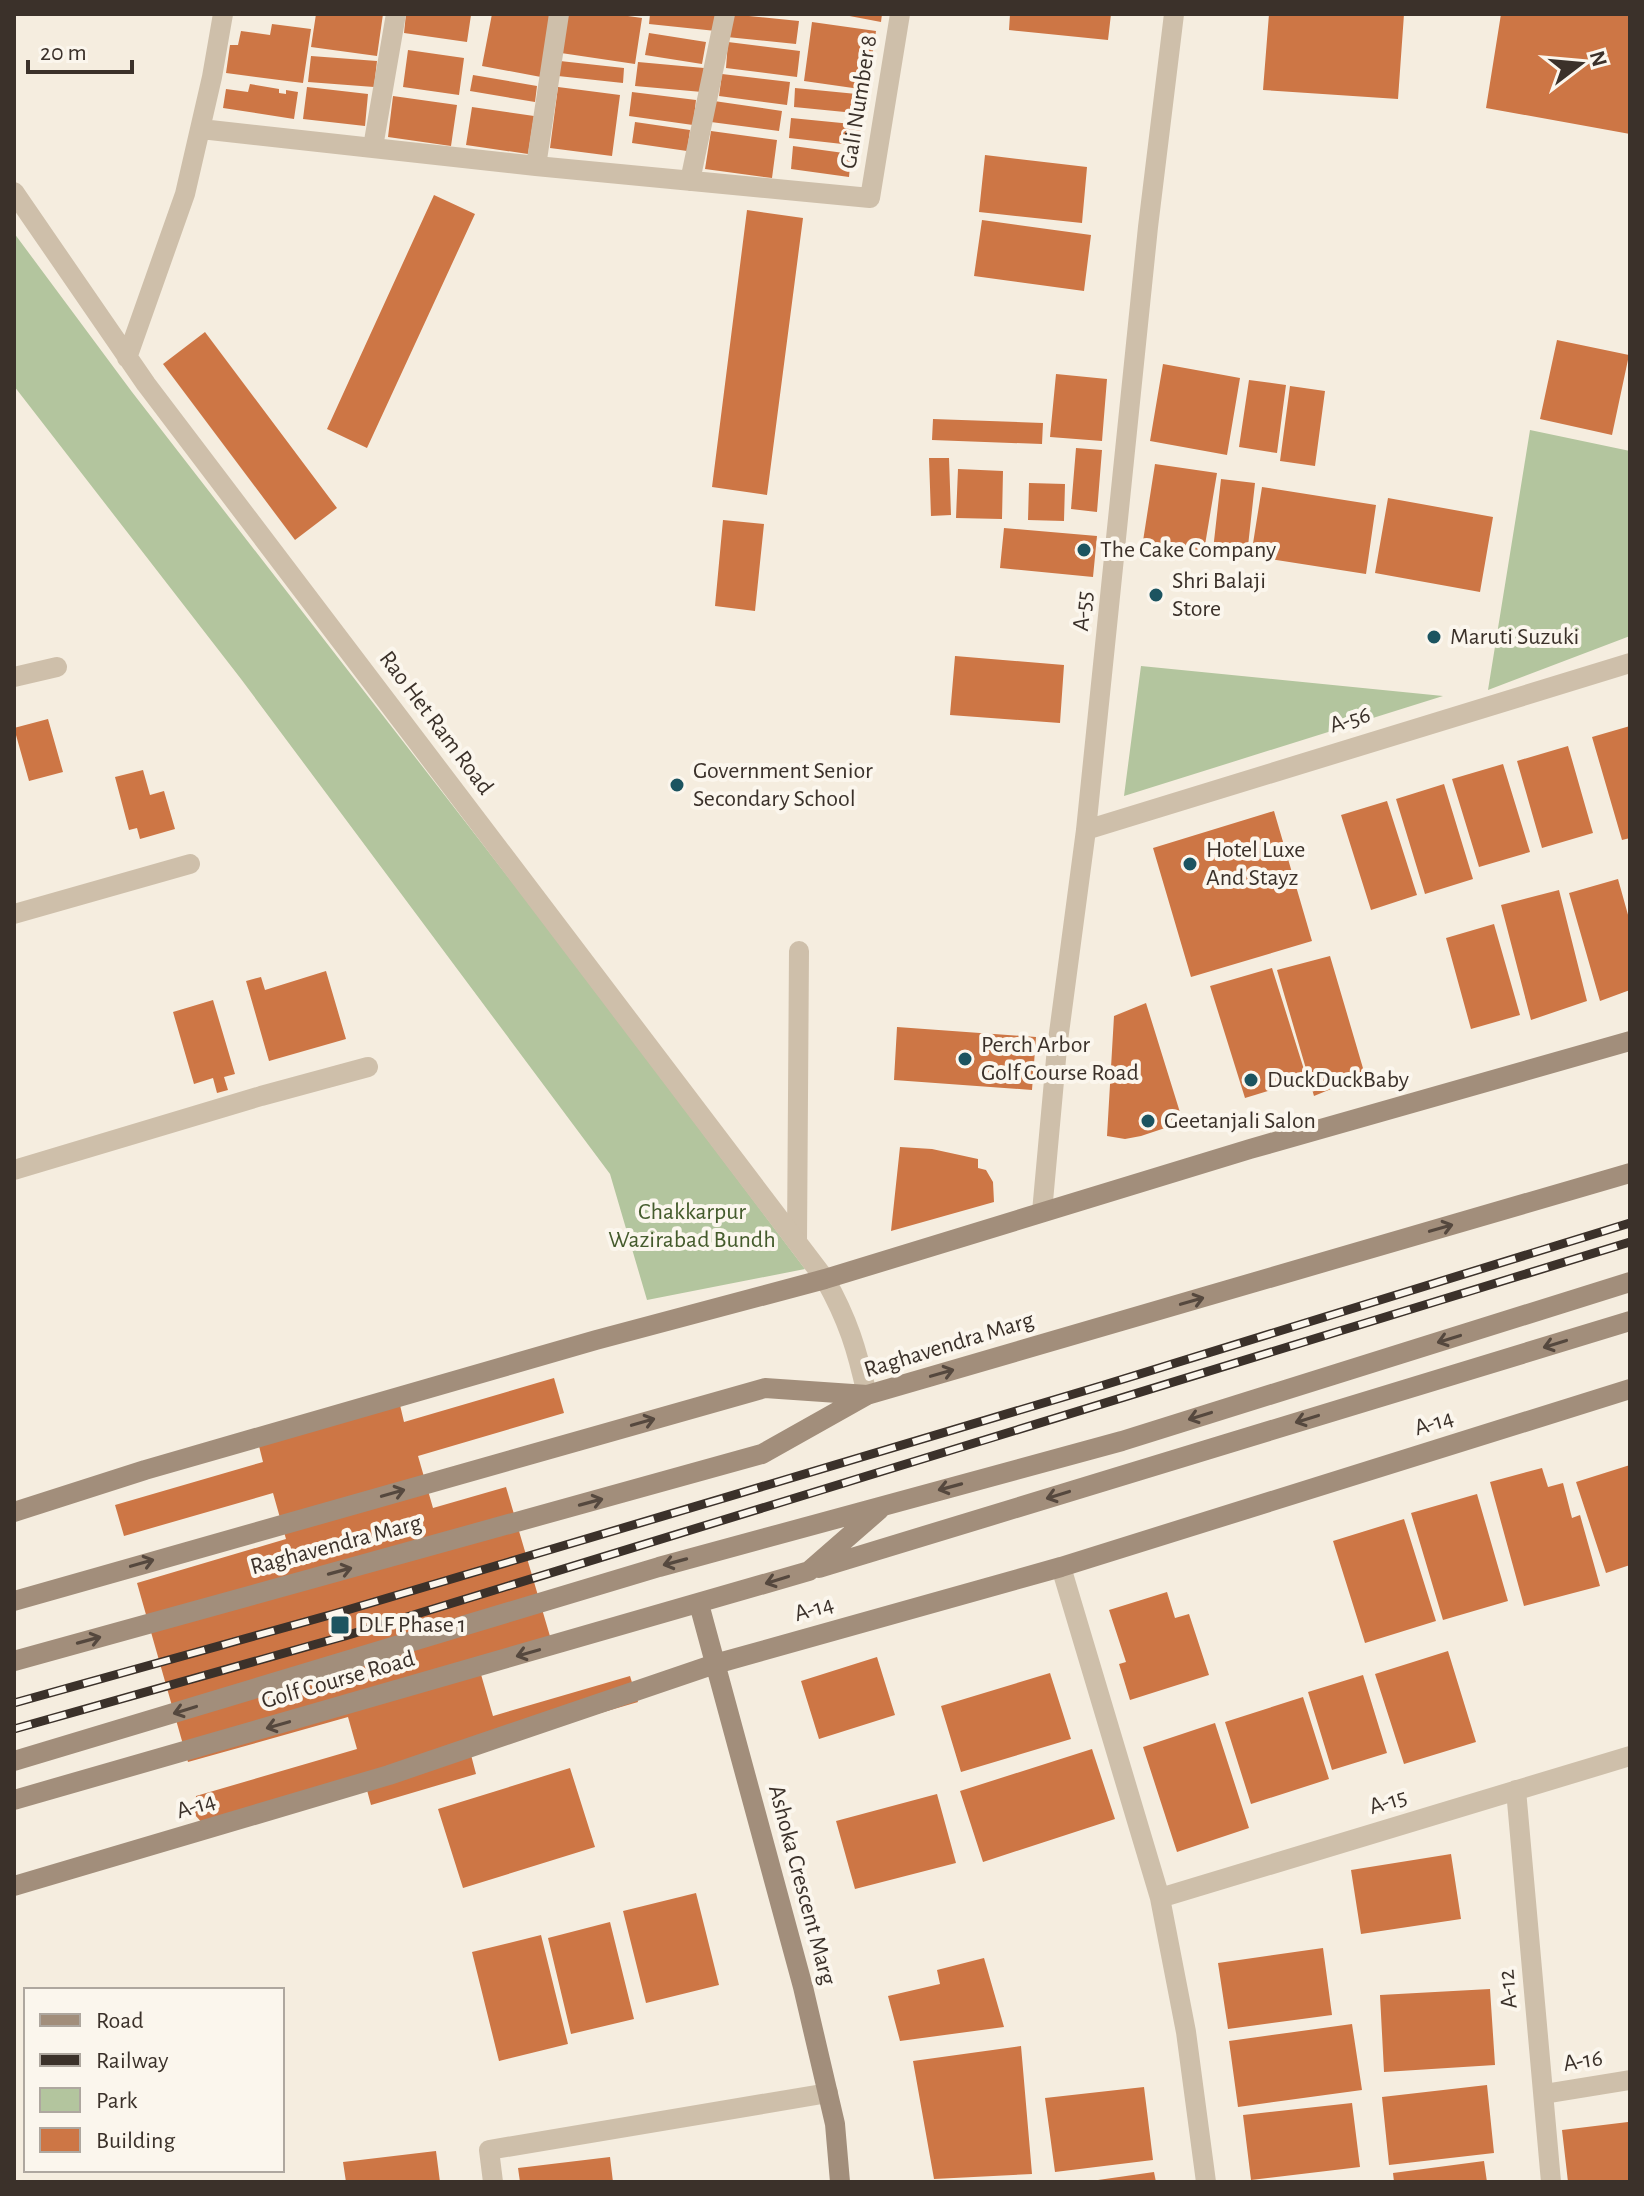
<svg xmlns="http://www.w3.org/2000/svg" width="1644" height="2196" viewBox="0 0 1644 2196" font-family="'Alegreya Sans',sans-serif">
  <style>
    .green { fill: #b3c59e }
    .building { fill: #cd7645 }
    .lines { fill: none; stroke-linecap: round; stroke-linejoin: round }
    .lane { stroke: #cebfaa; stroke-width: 20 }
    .street { stroke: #cebfaa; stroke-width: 20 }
    .secondary { stroke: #a28e7b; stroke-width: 20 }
    .rail-casing { stroke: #3b312a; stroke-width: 9 }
    .rail { stroke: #fbf6ed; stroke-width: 6; stroke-dasharray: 18; stroke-linecap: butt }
    .oneway { stroke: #55483e }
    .poi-dot { fill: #1c5460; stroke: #fbf6ed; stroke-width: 3 }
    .labels { text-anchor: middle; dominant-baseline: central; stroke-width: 8; stroke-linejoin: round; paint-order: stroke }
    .street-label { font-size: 24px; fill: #3b312a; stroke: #fbf6ed }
    .poi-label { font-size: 24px; fill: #3b312a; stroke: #fbf6ed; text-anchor: start }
    .park-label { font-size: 24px; fill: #445b2c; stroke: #fbf6ed }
  </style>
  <rect width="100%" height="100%" fill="#f5eddf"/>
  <path class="green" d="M14 233 132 392 557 940 805 1269 647 1300 610 1174 241 679 14 386Z
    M1530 430 1630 451V636L1488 690Z
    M1141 666 1443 696 1124 796Z"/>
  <path class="building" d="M316 14H383L377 56 311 47Z
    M406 14 471 15 467 42 404 33Z
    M492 14H553L541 77 482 66Z
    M566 14H614L642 18 635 64 561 53Z
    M650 14H718L716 31 649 24Z
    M729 14 799 21 796 44 727 37Z
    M839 14H882L881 22Z
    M1010 14H1111L1108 40 1009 30Z
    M1269 14H1404L1398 99 1263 90Z
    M1501 14H1630V134L1486 108Z
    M812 22 876 31 867 90 804 81Z
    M272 24 311 29 303 83 226 73 230 45H238L241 31 270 35Z
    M649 33 706 42 702 64 645 55Z
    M728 42 800 51 797 77 726 68Z
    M408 50 464 58 459 95 403 87Z
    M311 56 377 61 374 87 308 82Z
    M560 61 624 68 623 83 558 76Z
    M638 62 704 68 702 92 635 86Z
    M722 74 790 82 787 105 719 96Z
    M473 75 537 86 535 102 470 91Z
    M250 84 279 89V93L286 94V90L298 92 294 119 223 108 226 89 248 92Z
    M307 87 368 94 365 126 303 119Z
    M558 87 620 95 612 156 550 148Z
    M795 88 867 95 865 114 794 107Z
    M632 92 696 100 693 125 629 116Z
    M393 96 457 105 451 146 388 137Z
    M714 101 782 111 779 131 711 122Z
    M472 107 534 116 528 154 466 145Z
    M791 118 862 125 860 146 789 138Z
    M635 122 690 130 687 151 632 143Z
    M711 131 777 140 772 178 705 169Z
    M793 146 851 154 849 177 791 169Z
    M985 155 1087 167 1082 223 979 212Z
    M434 195 475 214 367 448 327 429Z
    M747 210 803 218 767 495 712 487Z
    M982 220 1091 235 1084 291 974 276Z
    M205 332 337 508 295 540 163 364Z
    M1557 340 1629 355 1612 435 1540 419Z
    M1163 364 1240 378 1227 455 1150 441Z
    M1056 374 1107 379 1102 441 1050 437Z
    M1249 380 1286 385 1277 453 1239 447Z
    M1290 386 1325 391 1315 466 1280 461Z
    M933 419 1043 423 1042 444 932 440Z
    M1076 448 1102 450 1097 512 1071 509Z
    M929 458H949L951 515 931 516Z
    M1155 464 1217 473 1204 551 1143 541Z
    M958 469 1003 471 1002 519 956 518Z
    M1221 479 1255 483 1247 555 1213 550Z
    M1029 483 1065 484 1064 521 1028 520Z
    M1262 487 1376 505 1366 574 1251 556Z
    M1388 498 1493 517 1480 592 1375 573Z
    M723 520 764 524 755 611 715 606Z
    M1004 528 1097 536 1093 577 1000 568Z
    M955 656 1064 665 1060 723 950 715Z
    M48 719 63 772 29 781 14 728Z
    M1630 726V838L1622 840 1592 737Z
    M1568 746 1593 833 1542 848 1517 761Z
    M1503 764 1530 852 1479 867 1452 779Z
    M143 770 150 795 164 791 175 829 140 839 137 828 129 830 115 777Z
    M1444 784 1473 879 1425 894 1396 799Z
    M1387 801 1417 895 1371 910 1341 815Z
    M1274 811 1312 941 1191 977 1153 848Z
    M1618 879 1630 922V990L1600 1001 1569 893Z
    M1559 890 1587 1001 1531 1020 1501 905Z
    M1494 924 1520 1015 1471 1029 1446 938Z
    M1330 956 1365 1075 1314 1096 1277 970Z
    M1272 968 1307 1079 1245 1098 1210 986Z
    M326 971 346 1039 269 1061 246 981 261 977 265 990Z
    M213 1000 235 1074 224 1077 228 1090 217 1093 213 1078 194 1084 173 1012Z
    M1146 1003 1183 1122 1141 1136 1125 1139 1107 1136 1114 1016Z
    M897 1027 1036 1037 1032 1090 894 1080Z
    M900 1147 932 1149 978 1159V1168L986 1170 993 1182 994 1202 891 1231Z
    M554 1378 564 1413 418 1456 433 1508 506 1487 552 1643 478 1664 493 1716 630 1676 638 1702 470 1751 476 1774 371 1805 364 1779 204 1825 195 1815 196 1796 357 1749 348 1717 188 1762 137 1583 286 1539 273 1493 124 1536 115 1505 263 1462 259 1446 400 1405 404 1422Z
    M1630 1465V1565L1606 1573 1576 1482Z
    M1542 1468 1548 1487 1563 1483 1572 1518 1580 1515 1600 1586 1524 1606 1490 1482Z
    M1477 1494 1508 1601 1443 1620 1411 1513Z
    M1404 1519 1436 1621 1365 1643 1333 1541Z
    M1167 1592 1175 1618 1189 1614 1209 1675 1130 1700 1119 1664 1126 1662 1109 1610Z
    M1448 1651 1476 1742 1404 1764 1375 1674Z
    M877 1657 895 1715 819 1739 801 1681Z
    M1050 1673 1071 1739 961 1772 941 1706Z
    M1363 1675 1387 1753 1332 1770 1308 1692Z
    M1303 1697 1329 1779 1251 1804 1225 1722Z
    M1215 1723 1249 1828 1177 1852 1143 1747Z
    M1092 1749 1115 1819 983 1862 960 1791Z
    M570 1768 595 1847 463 1888 438 1809Z
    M937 1794 956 1863 855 1889 836 1821Z
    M1451 1854 1461 1919 1361 1934 1351 1870Z
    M696 1893 719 1985 646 2003 623 1911Z
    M610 1922 634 2019 571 2034 548 1938Z
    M541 1935 568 2044 499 2061 472 1952Z
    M1323 1948 1332 2015 1228 2029 1218 1963Z
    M984 1958 1004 2027 900 2041 888 1996 940 1984 937 1970Z
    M1490 1989 1495 2065 1384 2072 1380 1995Z
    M1352 2024 1362 2090 1238 2107 1229 2041Z
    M1021 2046 1032 2174 934 2179 913 2061Z
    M1487 2085 1494 2153 1389 2165 1382 2097Z
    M1144 2087 1153 2160 1055 2172 1045 2098Z
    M1352 2103 1360 2167 1251 2180 1243 2115Z
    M1628 2122 1630 2182H1568L1562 2130Z
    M436 2151 440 2182H346L343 2162Z
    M610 2157 613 2182H520L518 2168Z
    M1484 2161 1487 2182H1394L1393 2173Z
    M1154 2172 1156 2182H1098V2180Z"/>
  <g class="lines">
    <path class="lane" d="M797 1242 799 951"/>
    <path class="street" d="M201 129 536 166 870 198 900 14
      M373 147 396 14
      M536 166 559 14
      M690 181 725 14
      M14 192 146 384 825 1279C848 1320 857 1349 867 1395
      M127 358 185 194 212 77 223 14
      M14 677 57 667
      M1086 830 1630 663
      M14 914 190 864
      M14 1170 261 1096 368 1067
      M1042 1212 1057 1048 1086 830 1148 227 1174 14
      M1061 1567 1160 1898 1186 2032 1206 2182
      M1516 1790 1551 2182
      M1160 1898 1630 1756
      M1544 2094 1630 2080
      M493 2182 489 2150 828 2093"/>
    <path class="secondary" d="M14 1512 145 1470 596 1340 825 1279 1250 1149 1630 1041
      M819 1568 1630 1321
      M14 1601 765 1388 867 1395
      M699 1604 803 1987 835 2124 840 2182
      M14 1661 762 1454 867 1395 1630 1173
      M14 1761 659 1567 1122 1441 1630 1282
      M14 1800 809 1571 879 1510
      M14 1886 389 1775 715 1664 1061 1567 1630 1389"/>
    <g class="rail-casing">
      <path id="rail" d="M14 1703 337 1613 1104 1385 1630 1223
        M14 1729 345 1636 1630 1242"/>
    </g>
    <use href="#rail" class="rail"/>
  </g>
  <defs><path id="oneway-shaft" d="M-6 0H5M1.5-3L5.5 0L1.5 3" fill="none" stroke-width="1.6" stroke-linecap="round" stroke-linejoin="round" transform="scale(2)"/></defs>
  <g class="oneway">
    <use href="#oneway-shaft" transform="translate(1441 1228) rotate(-16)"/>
    <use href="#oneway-shaft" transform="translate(1192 1301) rotate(-16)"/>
    <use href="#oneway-shaft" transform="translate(1449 1339) rotate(163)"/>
    <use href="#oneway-shaft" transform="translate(1555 1344) rotate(163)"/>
    <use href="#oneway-shaft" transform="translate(942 1373) rotate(-16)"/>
    <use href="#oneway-shaft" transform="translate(1200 1416) rotate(163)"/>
    <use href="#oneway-shaft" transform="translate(1307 1419) rotate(163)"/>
    <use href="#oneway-shaft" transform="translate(643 1422) rotate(-16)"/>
    <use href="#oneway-shaft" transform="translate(950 1487) rotate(165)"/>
    <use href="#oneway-shaft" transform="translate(393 1493) rotate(-16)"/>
    <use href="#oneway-shaft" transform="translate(1058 1495) rotate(163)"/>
    <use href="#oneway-shaft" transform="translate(591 1502) rotate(-15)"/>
    <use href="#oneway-shaft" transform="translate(675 1562) rotate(165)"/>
    <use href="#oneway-shaft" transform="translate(142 1563) rotate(-16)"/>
    <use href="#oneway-shaft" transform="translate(340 1571) rotate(-15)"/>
    <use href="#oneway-shaft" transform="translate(777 1580) rotate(163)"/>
    <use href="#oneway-shaft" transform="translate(89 1640) rotate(-15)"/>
    <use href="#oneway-shaft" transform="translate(528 1653) rotate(164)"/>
    <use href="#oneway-shaft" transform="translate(185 1710) rotate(163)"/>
    <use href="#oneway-shaft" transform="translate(278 1725) rotate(164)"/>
  </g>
  <g class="poi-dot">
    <circle cx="1084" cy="550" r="8"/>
    <circle cx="1156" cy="595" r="8"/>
    <circle cx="1434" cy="637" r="8"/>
    <circle cx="677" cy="785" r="8"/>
    <circle cx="1190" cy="864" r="8"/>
    <circle cx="965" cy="1059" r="8"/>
    <circle cx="1251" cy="1080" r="8"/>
    <circle cx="1148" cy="1121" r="8"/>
    <rect x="330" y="1615" width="20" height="20" rx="4"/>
  </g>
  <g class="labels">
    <g class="street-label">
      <text transform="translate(859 102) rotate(-81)">Gali Number 8</text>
      <text transform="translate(1083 611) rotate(-84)">A-55</text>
      <text transform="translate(1350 720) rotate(-17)">A-56</text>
      <text transform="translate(436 723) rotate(53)">Rao Het Ram Road</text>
      <text transform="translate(949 1345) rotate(-17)">Raghavendra Marg</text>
      <text transform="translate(1434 1423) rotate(-17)">A-14</text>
      <text transform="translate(336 1545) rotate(-15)">Raghavendra Marg</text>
      <text transform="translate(814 1609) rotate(-16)">A-14</text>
      <text transform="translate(338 1680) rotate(-16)">Golf Course Road</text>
      <text transform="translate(1388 1802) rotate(-17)">A-15</text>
      <text transform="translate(196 1806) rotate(-17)">A-14</text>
      <text transform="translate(802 1885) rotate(75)">Ashoka Crescent Marg</text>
      <text transform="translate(1508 1989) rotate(-95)">A-12</text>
      <text transform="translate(1583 2061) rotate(-9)">A-16</text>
    </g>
    <g class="poi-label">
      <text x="1100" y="550">The Cake Company</text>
      <text x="1172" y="581">Shri Balaji<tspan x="1172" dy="28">Store</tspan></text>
      <text x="1450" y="637">Maruti Suzuki</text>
      <text x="693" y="771">Government Senior<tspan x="693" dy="28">Secondary School</tspan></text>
      <text x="1206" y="850">Hotel Luxe<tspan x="1206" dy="28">And Stayz</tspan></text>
      <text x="981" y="1045">Perch Arbor<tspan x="981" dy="28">Golf Course Road</tspan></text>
      <text x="1267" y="1080">DuckDuckBaby</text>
      <text x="1164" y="1121">Geetanjali Salon</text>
      <text x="358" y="1625">DLF Phase 1</text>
    </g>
    <g class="park-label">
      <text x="692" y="1212">Chakkarpur<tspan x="692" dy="28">Wazirabad Bundh</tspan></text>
    </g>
  </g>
  <rect width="1644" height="2196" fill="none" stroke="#3b312a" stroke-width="32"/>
  <rect x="24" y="1988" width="260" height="184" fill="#fbf6ed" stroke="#aea79f" stroke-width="2"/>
  <rect x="40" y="2014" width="40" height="12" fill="#a28e7b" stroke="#aea79f" stroke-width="2"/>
  <text x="96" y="2028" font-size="24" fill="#3b312a">Road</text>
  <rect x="40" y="2054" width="40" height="12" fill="#3b312a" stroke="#aea79f" stroke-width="2"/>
  <text x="96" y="2068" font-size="24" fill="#3b312a">Railway</text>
  <rect x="40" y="2088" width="40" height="24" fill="#b3c59e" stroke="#aea79f" stroke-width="2"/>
  <text x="96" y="2108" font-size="24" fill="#3b312a">Park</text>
  <rect x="40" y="2128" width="40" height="24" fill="#cd7645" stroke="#aea79f" stroke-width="2"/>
  <text x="96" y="2148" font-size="24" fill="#3b312a">Building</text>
  <g transform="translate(1580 64) rotate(74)" stroke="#fbf6ed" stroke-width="6" paint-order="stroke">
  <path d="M0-6L14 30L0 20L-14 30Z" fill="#3b312a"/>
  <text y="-12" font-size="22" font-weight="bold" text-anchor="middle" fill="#3b312a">N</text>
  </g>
  <path d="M28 60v12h104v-12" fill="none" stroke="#3b312a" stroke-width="4"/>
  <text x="40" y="60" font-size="24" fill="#3b312a" stroke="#fbf6ed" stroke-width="6" paint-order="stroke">20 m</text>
</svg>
